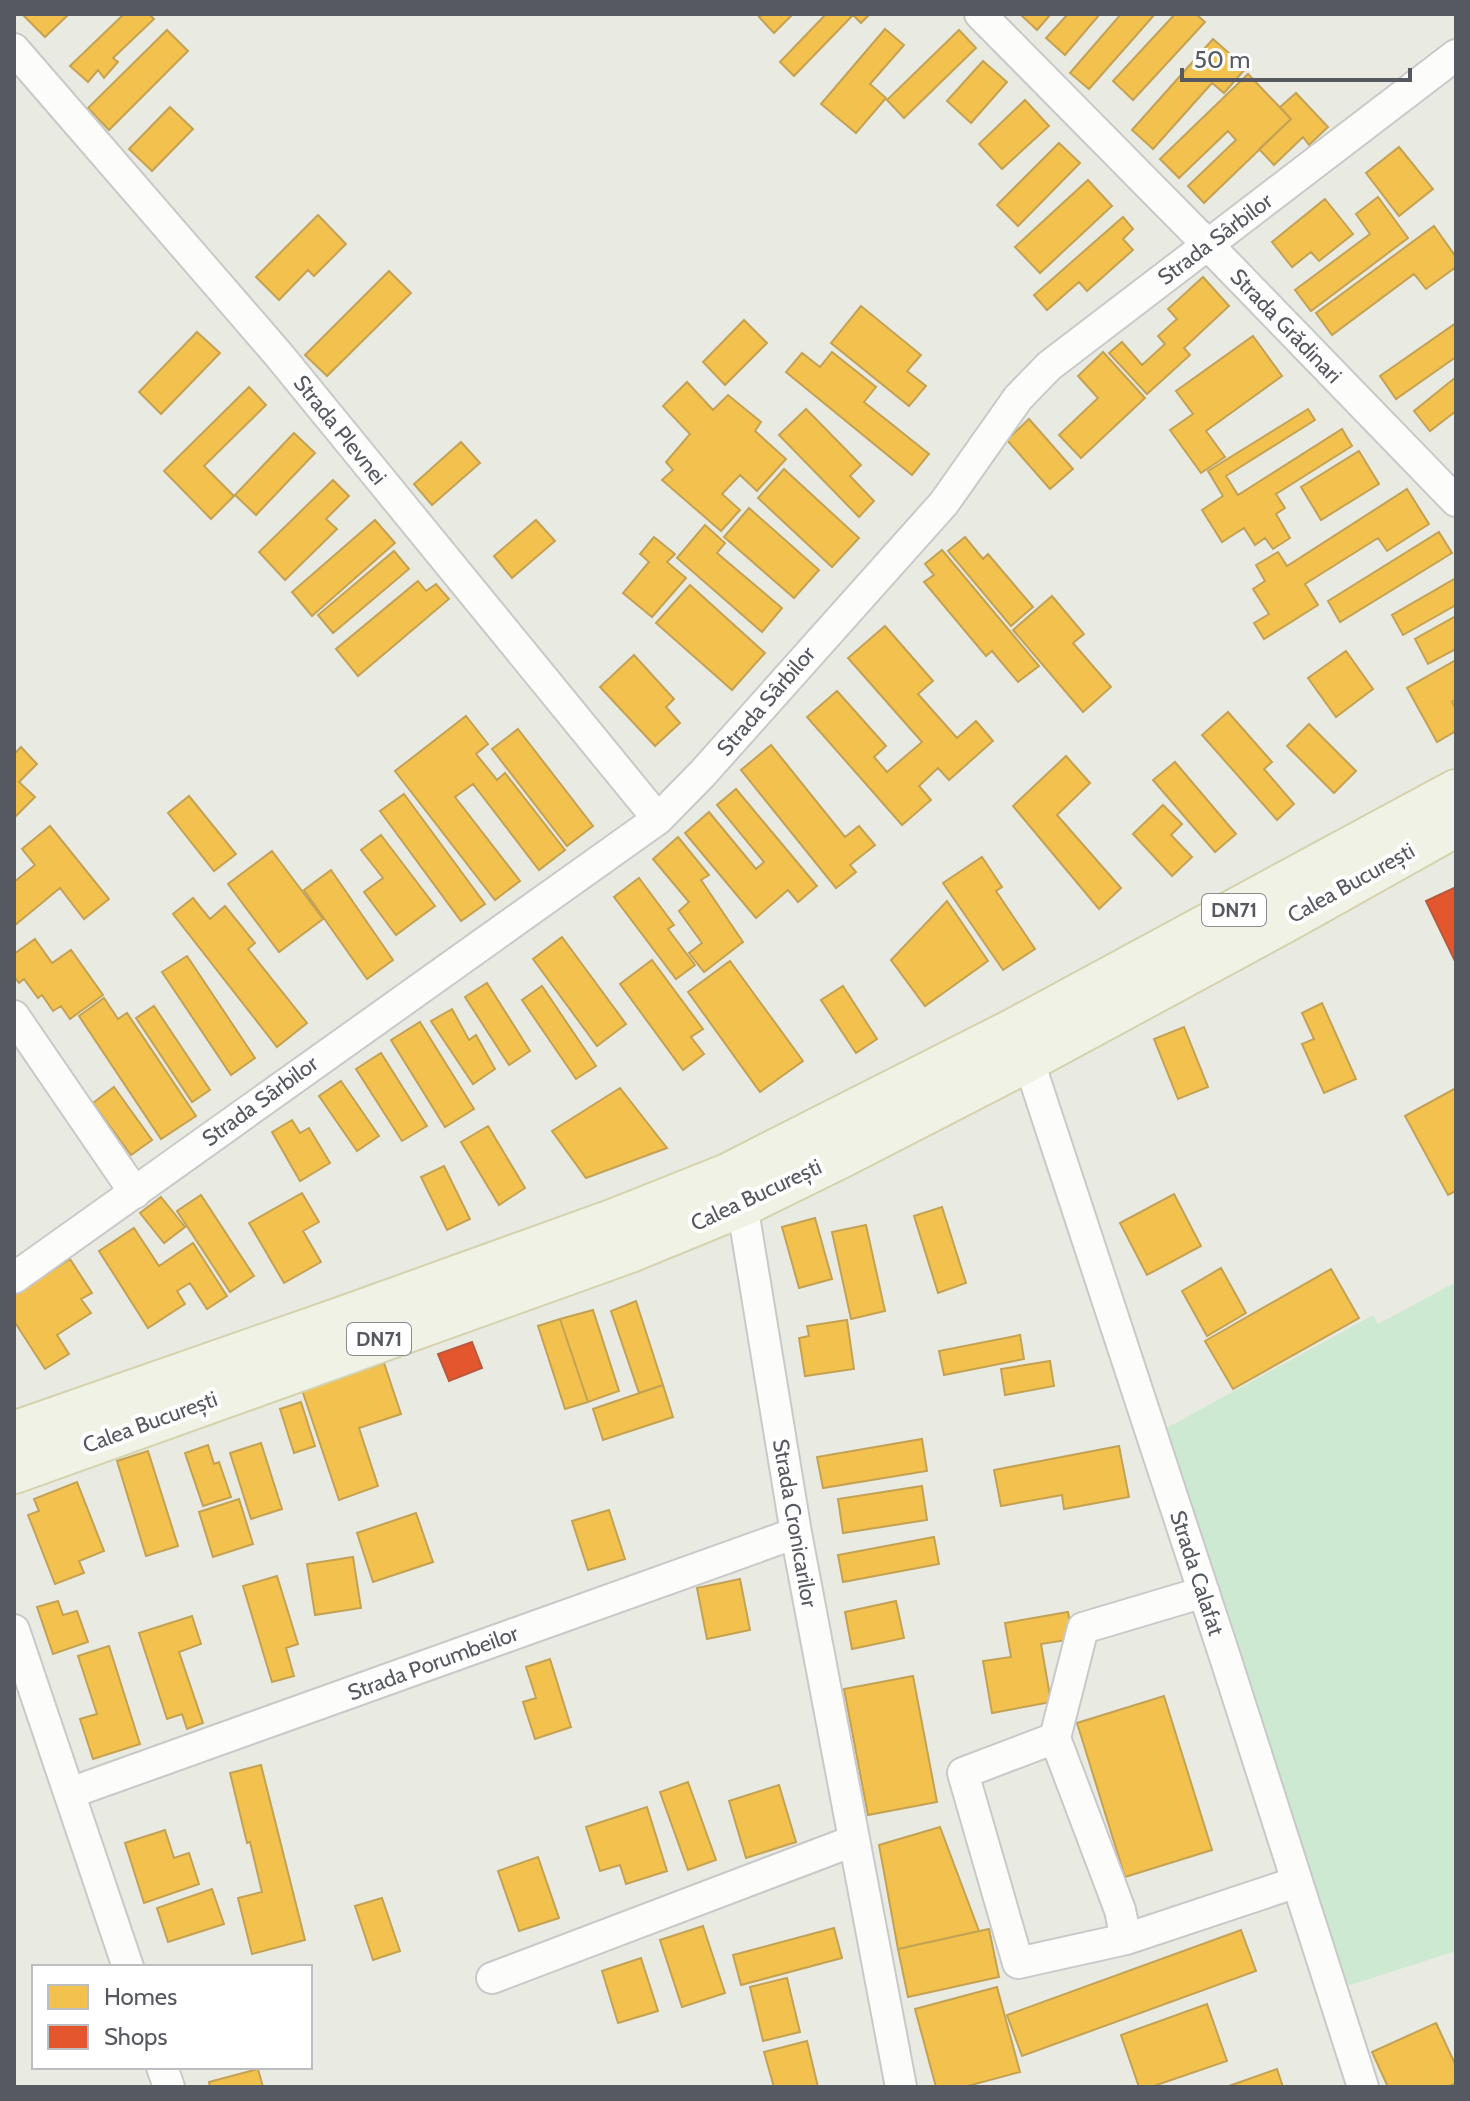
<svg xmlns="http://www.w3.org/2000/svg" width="1470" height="2101" viewBox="0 0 1470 2101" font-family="Cabin,sans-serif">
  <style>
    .green { fill: #cee9d1 }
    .homes { fill: #f2c14e; stroke: #c4a254; stroke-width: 2 }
    .shops { fill: #e4572e; stroke: #ba583d; stroke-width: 2 }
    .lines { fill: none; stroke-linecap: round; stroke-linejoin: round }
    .minor-casing { stroke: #c8c9c8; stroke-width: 34 }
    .primary-casing { stroke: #d4d3ad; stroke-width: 48 }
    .minor { stroke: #fcfcfb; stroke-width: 30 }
    .primary { stroke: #f0f2e5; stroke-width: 44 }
    .labels { text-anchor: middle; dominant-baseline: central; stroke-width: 8; stroke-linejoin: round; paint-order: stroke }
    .shield { fill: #fff; stroke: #898b90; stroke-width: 2 }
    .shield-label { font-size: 20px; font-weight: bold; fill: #575961 }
    .street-label { font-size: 22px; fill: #575961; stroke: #fff }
  </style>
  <rect width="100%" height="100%" fill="#e9eae2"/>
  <path class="green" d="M1456 1282V1951L1347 1986 1165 1429 1373 1315 1378 1324Z"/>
  <path class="homes" d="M25 14H69L45 37 24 16Z
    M124 14H149L154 19 113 58 118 62 104 78 98 70 88 82 70 66Z
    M763 14H793L774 33 759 17Z
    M826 14H870L861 23 853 15 794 76 780 62Z
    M1020 14H1051L1037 30Z
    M1068 14H1100L1065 55 1046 38Z
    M1121 14H1155L1089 89 1070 73Z
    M1175 14H1196L1205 22 1133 100 1113 81Z
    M885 29 904 45 870 84 886 98 856 133 821 104Z
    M167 30 188 51 109 130 88 108Z
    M959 30 976 48 904 118 887 100Z
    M1213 39 1246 68 1224 93 1212 83 1153 149 1132 130Z
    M983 61 1007 82 971 123 947 101Z
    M1248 74 1291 119 1204 203 1188 186 1236 140 1228 131 1179 178 1160 159Z
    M1296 93 1328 127 1309 145 1303 137 1274 165 1259 149 1291 119 1280 107Z
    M1025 100 1049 126 1002 169 979 144Z
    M170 107 193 129 152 171 129 149Z
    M1059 143 1080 163 1018 226 997 205Z
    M1399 147 1433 189 1399 216 1366 173Z
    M1088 180 1112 206 1040 273 1015 247Z
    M1378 197 1408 238 1311 311 1295 290 1370 234 1356 214Z
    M1325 199 1353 234 1319 261 1311 252 1292 267 1272 242Z
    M318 215 346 244 314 276 308 270 279 300 256 277Z
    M1123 217 1133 229 1123 239 1133 250 1087 291 1079 282 1047 310 1034 295Z
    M1434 226 1456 257V267L1426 289 1414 274 1332 335 1316 313Z
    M389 271 411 293 327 376 305 355Z
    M1203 277 1229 306 1184 348 1190 355 1147 394 1109 353 1122 342 1142 365 1165 344 1158 336 1177 319 1168 309Z
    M861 306 921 355 907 371 926 386 909 406 831 343Z
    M744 320 767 343 725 385 703 362Z
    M1456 323V357L1396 399 1380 376Z
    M197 332 220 353 161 414 139 392Z
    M1253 336 1282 376 1206 431 1225 457 1201 473 1170 430 1193 414 1176 391Z
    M832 352 876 387 864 402 929 454 912 475 786 372 802 353 820 367Z
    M1103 352 1145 398 1081 458 1059 435 1098 398 1078 376Z
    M1456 377V411L1430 431 1414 411Z
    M687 382 713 410 728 395 761 422 755 431 786 459 757 491 740 475 722 494 740 510 721 531 662 480 673 470 666 462 690 434 663 406Z
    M249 387 266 405 204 466 234 496 211 519 164 471Z
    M806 409 861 465 850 476 874 501 859 517 779 435Z
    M1308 409 1315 420 1226 476 1238 495 1342 429 1352 446 1276 494 1285 508 1276 514 1290 538 1273 549 1265 538 1255 545 1244 528 1222 542 1202 510 1223 496 1208 471Z
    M1029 419 1073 469 1050 489 1007 440Z
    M294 433 315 453 256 515 235 495Z
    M461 442 480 463 432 505 414 484Z
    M1359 451 1379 484 1321 520 1301 487Z
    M784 469 859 538 832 567 758 498Z
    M333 480 349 496 326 519 337 529 285 580 259 552Z
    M1407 489 1429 524 1387 551 1378 538 1305 584 1318 605 1264 639 1254 623 1269 614 1253 589 1265 581 1256 565 1278 552 1287 566Z
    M749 508 819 570 794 598 724 537Z
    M375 520 395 543 312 616 292 592Z
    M536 520 555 541 512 578 494 556Z
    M705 525 725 543 717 553 782 608 762 632 677 558Z
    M1439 532 1452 553 1340 622 1328 601Z
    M654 537 675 554 667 562 686 578 652 617 623 593 649 562 640 554Z
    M965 537 983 559 988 554 1033 607 1011 626 948 551Z
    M942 550 1039 666 1018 682 992 651 986 656 924 582 934 575 925 564Z
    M394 551 409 569 333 633 318 615Z
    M1456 578V605L1403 635 1392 615Z
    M418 581 426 591 436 584 449 599 358 676 336 649Z
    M690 585 765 653 732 690 656 623Z
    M1052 596 1084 634 1073 643 1111 687 1083 712 1013 630Z
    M1456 616V649L1428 664 1415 639Z
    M885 626 933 681 918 694 957 738 976 721 993 741 949 780 938 768 919 786 931 800 902 825 807 717 837 691 886 746 874 757 887 772 922 742 848 658Z
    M1346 651 1373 689 1336 717 1308 678Z
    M634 655 674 699 666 707 680 723 655 746 600 687Z
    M1456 660V699L1452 702 1456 709V731L1437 742 1407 688Z
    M1228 712 1272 762 1264 769 1294 804 1277 820 1202 735Z
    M466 716 488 744 476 754 497 780 505 773 565 850 539 870 473 784 455 797 520 881 495 900 395 771Z
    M1309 724 1356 771 1334 793 1287 746Z
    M518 729 593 826 567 846 492 749Z
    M771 745 845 837 859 826 875 845 850 865 856 872 836 888 741 770Z
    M21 747 37 764 19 782 35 797 14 818V754Z
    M1066 756 1090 783 1057 815 1121 888 1099 909 1013 806Z
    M1175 762 1236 834 1215 852 1153 780Z
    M736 789 817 886 798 902 788 890 756 918 685 833 709 812 756 869 764 862 717 805Z
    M404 794 485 904 461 921 380 811Z
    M189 796 236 854 214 871 168 813Z
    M1163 805 1182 824 1171 835 1192 857 1172 876 1133 834Z
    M50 826 109 899 84 919 60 888 14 926V882L35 865 22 849Z
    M381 835 435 906 396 935 364 892 383 878 361 850Z
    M678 837 709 875 701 880 743 942 704 972 689 953 702 943 679 911 689 902 653 859Z
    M272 851 323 919 279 952 228 884Z
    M982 857 1002 887 996 891 1035 949 1003 970 943 883Z
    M331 870 393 960 367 979 304 890Z
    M639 878 674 925 668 929 695 965 676 979 614 897Z
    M193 898 210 919 225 906 255 943 248 949 307 1023 277 1047 173 914Z
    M947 901 988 961 925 1006 891 960Z
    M562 937 626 1024 597 1046 533 959Z
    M35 939 52 963 71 950 103 995 70 1019 61 1006 53 1011 42 995 38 998 24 979 19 983 14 976V954Z
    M187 956 255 1058 231 1075 162 972Z
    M652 960 703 1029 691 1037 704 1054 683 1070 620 984Z
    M730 961 803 1061 760 1092 688 992Z
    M487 983 530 1051 509 1065 465 997Z
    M542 986 596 1066 576 1079 522 1000Z
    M843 986 877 1039 856 1053 821 1000Z
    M104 998 118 1019 127 1013 196 1116 161 1139 79 1016Z
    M1322 1003 1356 1079 1324 1093 1302 1044 1314 1039 1302 1013Z
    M154 1006 210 1090 192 1102 136 1018Z
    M452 1009 469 1040 476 1035 495 1069 473 1084 431 1021Z
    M420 1022 474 1109 445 1127 391 1040Z
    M1184 1027 1208 1087 1178 1099 1154 1039Z
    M381 1053 427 1126 402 1141 356 1069Z
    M341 1081 379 1136 357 1151 319 1096Z
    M114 1087 152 1140 131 1155 93 1103Z
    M620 1088 667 1148 586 1178 552 1131Z
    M1456 1088V1191L1448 1195 1405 1116Z
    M292 1120 300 1133 309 1128 330 1163 300 1181 272 1132Z
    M488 1126 525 1188 499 1205 461 1142Z
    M444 1166 470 1219 447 1230 421 1177Z
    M302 1193 319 1222 303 1231 321 1262 284 1283 249 1223Z
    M1174 1194 1201 1246 1147 1275 1120 1223Z
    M201 1195 254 1276 230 1292 177 1211Z
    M161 1197 185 1227 164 1243 140 1213Z
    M942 1207 966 1283 938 1293 914 1216Z
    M815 1218 832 1279 799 1288 782 1227Z
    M866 1225 885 1311 851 1319 832 1232Z
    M134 1228 159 1266 193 1243 227 1296 207 1309 190 1283 177 1291 185 1304 148 1328 99 1251Z
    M70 1259 92 1293 81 1299 91 1313 57 1335 69 1354 45 1369 14 1321V1295Z
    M1221 1268 1246 1313 1207 1336 1182 1291Z
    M1331 1269 1359 1318 1233 1389 1205 1341Z
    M636 1301 663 1385 639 1393 611 1311Z
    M593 1310 619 1391 588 1402 560 1319Z
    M560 1319 588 1402 565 1409 538 1326Z
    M847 1320 854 1369 805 1376 799 1338 809 1336 807 1326Z
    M1020 1335 1024 1359 944 1375 939 1351Z
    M1050 1361 1054 1386 1005 1395 1001 1369Z
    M384 1363 401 1414 359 1428 378 1486 339 1500 302 1390Z
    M663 1385 673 1417 603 1440 593 1409Z
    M301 1402 315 1446 294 1453 280 1409Z
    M922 1439 927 1471 823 1488 817 1457Z
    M261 1443 282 1509 251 1519 230 1453Z
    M208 1445 214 1464 219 1462 231 1497 203 1506 185 1453Z
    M1119 1446 1129 1497 1064 1509 1062 1495 1001 1506 994 1470Z
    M148 1451 178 1546 146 1556 117 1461Z
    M77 1482 104 1551 79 1561 84 1573 55 1584 28 1515 39 1511 34 1499Z
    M922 1486 927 1520 843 1533 838 1499Z
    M239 1499 253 1544 213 1557 199 1512Z
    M609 1510 625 1559 588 1570 572 1521Z
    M416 1513 433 1562 373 1582 357 1533Z
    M934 1537 939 1564 843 1582 838 1555Z
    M353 1557 361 1608 315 1615 307 1564Z
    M277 1576 298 1644 286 1648 294 1676 272 1682 243 1586Z
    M740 1579 750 1630 707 1639 697 1588Z
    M58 1601 63 1615 77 1611 88 1642 53 1654 37 1607Z
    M896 1601 904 1638 852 1649 845 1612Z
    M1068 1612 1073 1639 1041 1644 1051 1702 992 1713 983 1661 1011 1657 1005 1623Z
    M192 1616 201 1644 179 1652 203 1723 187 1729 182 1714 167 1719 139 1633Z
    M109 1646 140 1744 93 1759 80 1719 97 1714 78 1656Z
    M550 1659 571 1727 535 1739 523 1702 536 1698 526 1667Z
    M913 1676 937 1802 868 1815 844 1689Z
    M1164 1696 1212 1850 1125 1877 1077 1723Z
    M261 1765 305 1940 252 1954 238 1898 262 1892 250 1842 247 1843 230 1773Z
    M688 1782 716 1860 688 1870 660 1792Z
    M779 1785 796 1842 746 1858 729 1801Z
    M647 1807 667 1871 626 1884 620 1865 600 1871 586 1827Z
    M940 1827 979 1931 898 1949 879 1845Z
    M165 1830 174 1858 189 1853 199 1884 144 1903 125 1843Z
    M538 1857 559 1918 519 1931 498 1871Z
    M212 1889 224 1924 168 1942 157 1908Z
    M382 1898 400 1951 373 1960 355 1906Z
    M703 1926 725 1993 682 2007 660 1940Z
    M834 1928 842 1958 741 1985 733 1955Z
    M989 1929 999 1977 908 1997 898 1949Z
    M1241 1930 1256 1971 1022 2056 1007 2015Z
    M641 1958 658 2011 618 2023 602 1971Z
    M787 1978 800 2032 763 2041 750 1987Z
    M997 1987 1020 2072 964 2087H936L915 2009Z
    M1207 2004 1227 2061 1151 2087H1139L1121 2035Z
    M1436 2023 1456 2066V2083L1447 2087H1388L1372 2052Z
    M807 2041 818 2087H774L764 2052Z
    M258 2069 263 2087H210L209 2082Z
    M1277 2069 1283 2087H1226Z"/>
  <path class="shops" d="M1456 887V963L1426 901Z
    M472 1342 482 1368 449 1381 438 1354Z"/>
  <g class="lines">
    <g class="minor-casing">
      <path id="minor" d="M980 14 1208 245 1456 501
        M14 49 278 354 658 819
        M14 1016 135 1193
        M1020 1044 1028 1059 1225 1657 1363 2087
        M742 1204 796 1533 901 2087
        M14 1278 658 819 703 773 944 503 1018 398 1049 366 1456 55
        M1204 1592 1083 1628 1055 1738 1120 1910 1126 1939 1297 1882
        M14 1630 128 1967
        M1055 1738 963 1773 1018 1963 1126 1939
        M70 1793 796 1533
        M492 1978 853 1841
        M162 2067 169 2087"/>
    </g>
    <g class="primary-casing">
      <path id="primary" d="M14 1434 343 1319 615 1221 728 1176 1014 1031 1456 792
        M14 1471 630 1250 742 1204 840 1156 1028 1059 1294 915 1456 824"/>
    </g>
    <use href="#minor" class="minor"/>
    <use href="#primary" class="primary"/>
  </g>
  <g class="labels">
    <g class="shield">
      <rect x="1202" y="894" width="64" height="32" rx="6"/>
      <rect x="347" y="1323" width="64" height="32" rx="6"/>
    </g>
    <g class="shield-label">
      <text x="1234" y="910">DN71</text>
      <text x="379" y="1339">DN71</text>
    </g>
    <g class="street-label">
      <text transform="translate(1215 239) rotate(-37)">Strada Sârbilor</text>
      <text transform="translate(1286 326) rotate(46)">Strada Grădinari</text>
      <text transform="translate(340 430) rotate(51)">Strada Plevnei</text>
      <text transform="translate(766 701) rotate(-49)">Strada Sârbilor</text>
      <text transform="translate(1351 883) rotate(-29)">Calea București</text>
      <text transform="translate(260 1101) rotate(-36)">Strada Sârbilor</text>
      <text transform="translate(756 1195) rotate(-25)">Calea București</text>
      <text transform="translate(150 1422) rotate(-20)">Calea București</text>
      <text transform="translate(795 1523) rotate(80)">Strada Cronicarilor</text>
      <text transform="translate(1197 1573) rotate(72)">Strada Calafat</text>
      <text transform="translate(433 1663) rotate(-20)">Strada Porumbeilor</text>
    </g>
  </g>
  <rect width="1470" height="2101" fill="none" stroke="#575961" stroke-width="32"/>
  <rect x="32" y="1965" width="280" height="104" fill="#ffffff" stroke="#bcbdc0" stroke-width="2"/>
  <rect x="48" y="1985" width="40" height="24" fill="#f2c14e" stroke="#bcbdc0" stroke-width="2"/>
  <text x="104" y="2005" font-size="24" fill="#575961">Homes</text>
  <rect x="48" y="2025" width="40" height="24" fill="#e4572e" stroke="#bcbdc0" stroke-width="2"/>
  <text x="104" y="2045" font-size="24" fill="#575961">Shops</text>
  <path d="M1182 68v12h228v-12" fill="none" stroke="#575961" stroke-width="4"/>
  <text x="1194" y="68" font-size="24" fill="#575961" stroke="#ffffff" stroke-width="6" paint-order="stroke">50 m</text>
</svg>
